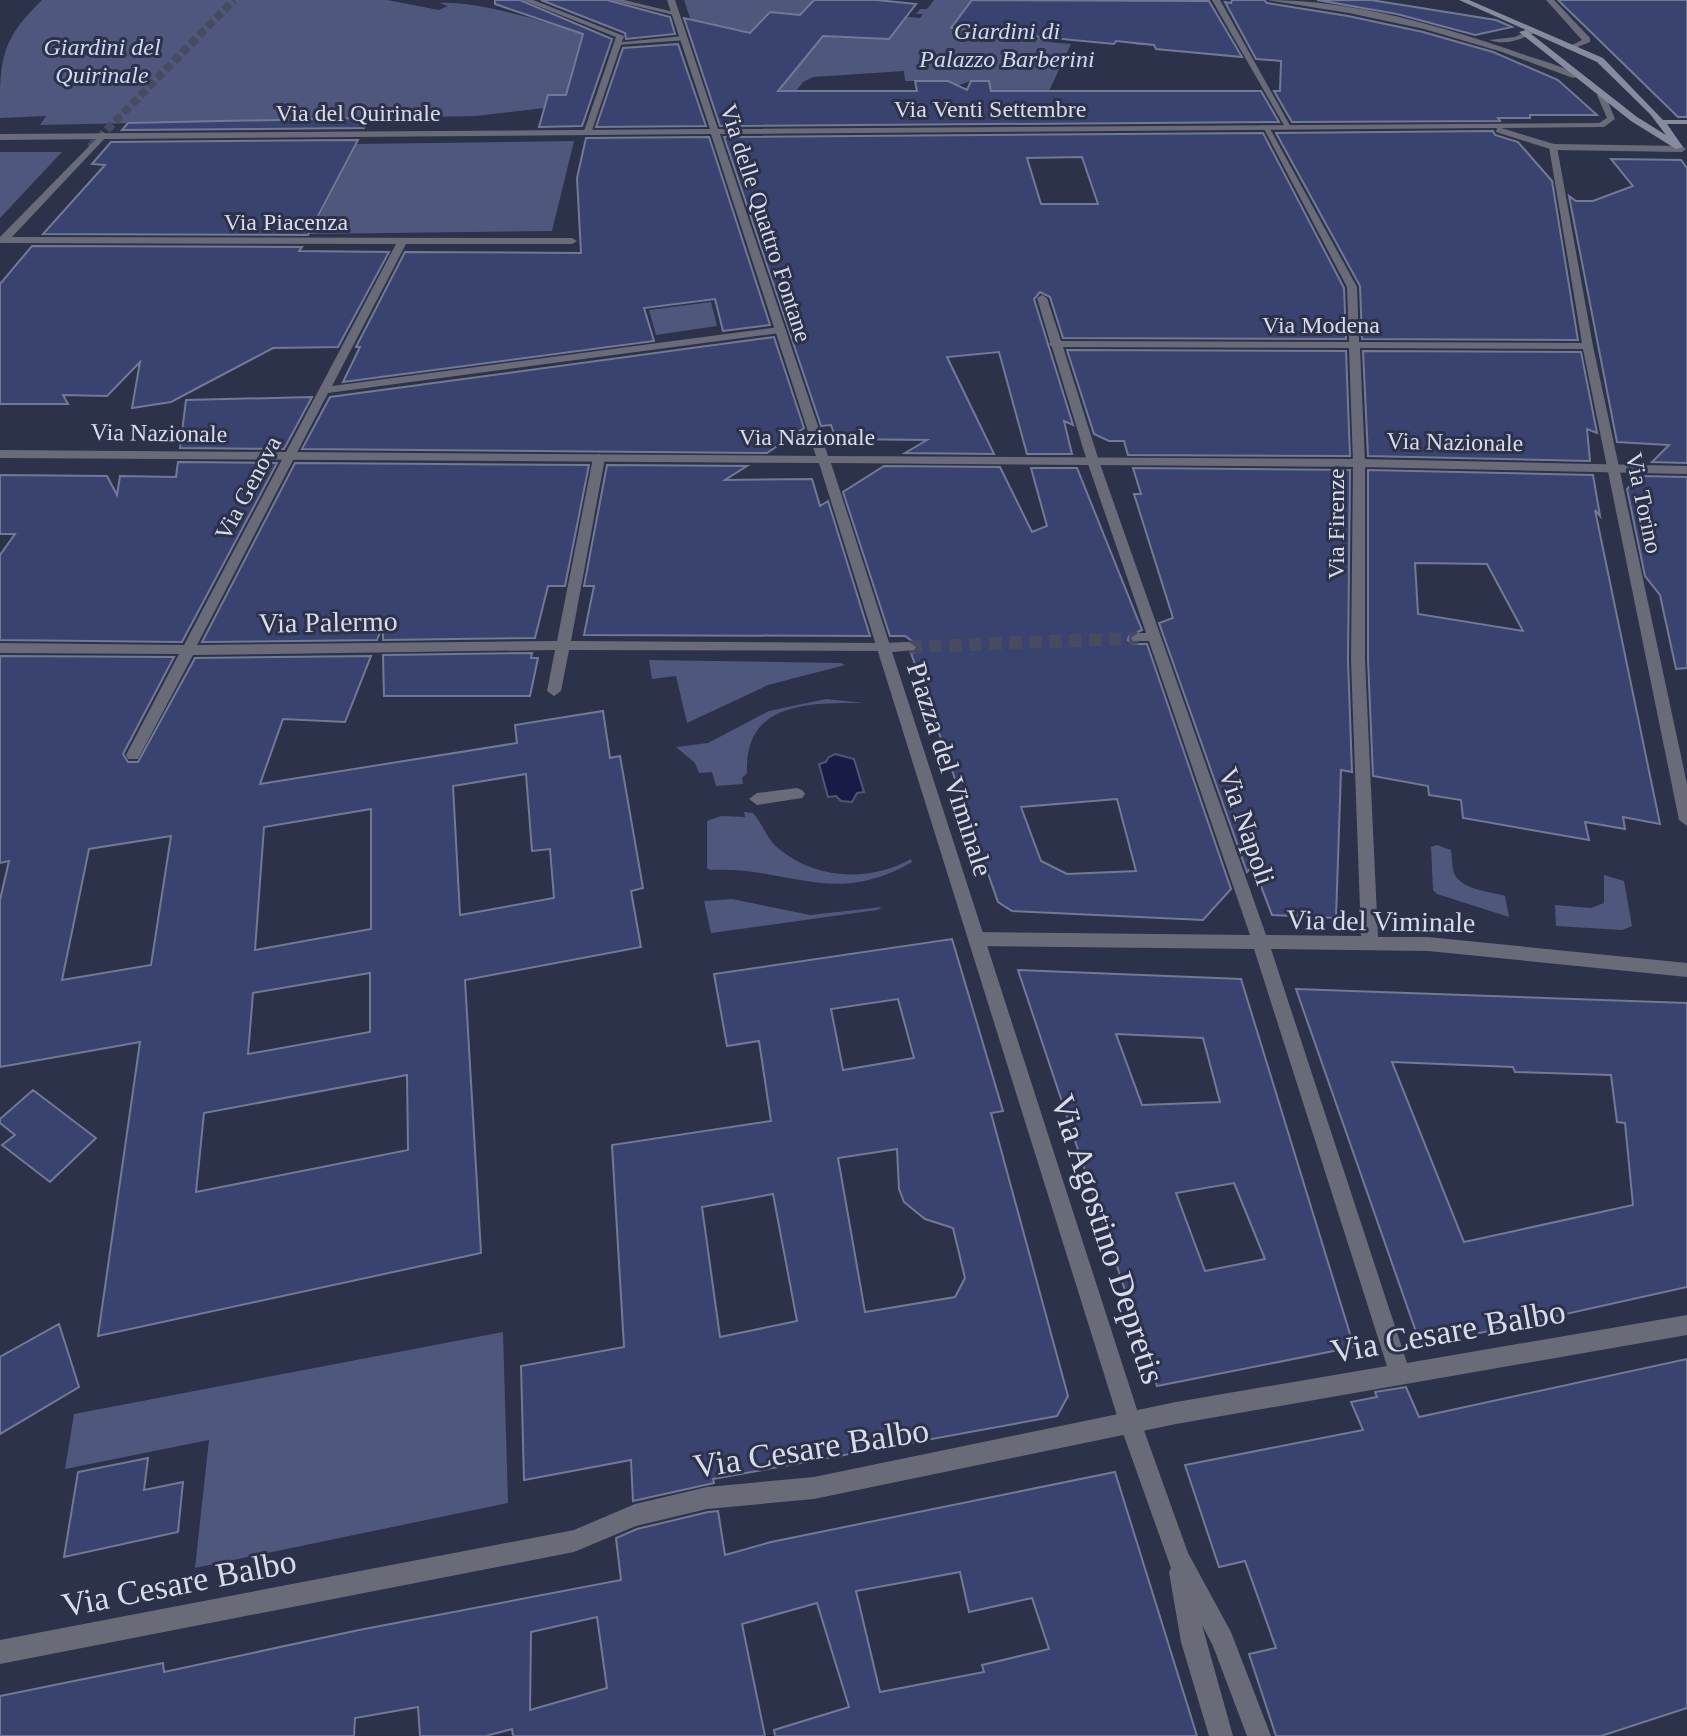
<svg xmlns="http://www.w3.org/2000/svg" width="1687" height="1736" viewBox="0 0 1687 1736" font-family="'Times New Roman',serif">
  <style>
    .green { fill: #4f577d }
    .water { fill: #171b45; stroke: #515576; stroke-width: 2 }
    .building { fill: #3a426f; stroke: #727995; stroke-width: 2; fill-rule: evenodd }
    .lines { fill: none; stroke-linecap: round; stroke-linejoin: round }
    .pedestrian-tunnel { stroke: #464b61; stroke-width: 13; stroke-dasharray: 13 7; stroke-linecap: butt }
    .tertiary-tunnel { stroke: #464b61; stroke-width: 8; stroke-dasharray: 8 4; stroke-linecap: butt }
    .pedestrian { fill: #696c78; fill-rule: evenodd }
    .minor { fill: #696c78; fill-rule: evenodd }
    .tertiary { fill: #696c78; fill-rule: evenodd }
    .secondary { fill: #868b9e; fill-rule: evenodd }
    .labels { text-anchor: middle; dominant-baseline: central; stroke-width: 6; stroke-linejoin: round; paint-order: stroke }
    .far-park-label { font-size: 24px; font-style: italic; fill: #d0d8f7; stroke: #2c3249 }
    .far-street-label { font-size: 24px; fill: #d7dbea; stroke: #2c3249 }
    .street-label { font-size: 28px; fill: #d7dbea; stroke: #2c3249 }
    .near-street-label { font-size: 34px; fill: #d7dbea; stroke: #2c3249 }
  </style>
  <rect width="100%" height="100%" fill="#2c3249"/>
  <path class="green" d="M42 0H387L439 10 448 6 439 3C475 0 547 22 583 34L588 94 548 95 544 108 476 116 40 125 46 116 0 118C0 59 0 41 42 0Z
    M684 0H814L800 15 770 12 756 27 842 38 844 34 889 39 897 28 886 15 920 18 923 14H916L920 9H927L934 0H972L1232 46 1136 45 1140 31 1056 27 1049 42 1071 44 1049 91H970L971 81 956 86 947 81H905L904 71 813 77 803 82 794 94 770 101 805 57 700 48Z
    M574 141 552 231 310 234 357 144Z
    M0 152H62L0 218Z
    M711 302 717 326 656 335 649 310Z
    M649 660 841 663 845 665 768 685 687 723 676 676 652 679Z
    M826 699 864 703C810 703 744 701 747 773L742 778 743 784 716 786 712 772 699 773 695 763 676 747 708 743 769 711Z
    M744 812 753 813C763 824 767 840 779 849 817 880 870 882 911 859L912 862C832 908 791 866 710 870L707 868V821L721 816 745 817Z
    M1437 845 1451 850C1452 856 1452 864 1453 870 1458 890 1489 891 1505 896L1509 917 1437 894 1433 890 1431 847Z
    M1604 875 1624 881 1632 926 1622 930 1556 926 1555 905 1591 908 1604 903Z
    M732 899 810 915 882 907 877 910 711 933 704 901Z
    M503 1332 508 1503 195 1568 209 1440 65 1469 74 1414Z"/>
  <path class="water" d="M835 754 854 759 864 792 857 793 852 802 841 801 836 796 828 797 819 764 826 762 828 758Z"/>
  <path class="building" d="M495 0H520L612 39 582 126 539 127 548 95H566L583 34 495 4Z
    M541 0H607L670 17 675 34 626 39 625 33Z
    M814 0H877L916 4 889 39 823 36 778 91H917L915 81H948L967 90 971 81H989L991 91H1261L1279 122 720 126 684 18 750 33 770 12 800 15Z
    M972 0 1209 1 1242 57 1156 49 1154 45 1116 41 1114 44 951 28Z
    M1232 0H1264L1267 3 1348 16 1423 32 1493 52 1558 80 1597 115H1530V118H1498L1500 121 1292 122 1274 91H1280L1281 61 1256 59 1225 2 1231 3Z
    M1317 0H1371L1496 20 1512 27 1475 35 1397 14Z
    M1558 0H1687V117H1678Z
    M678 44 706 126 596 127 623 48Z
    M369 118 364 128 122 130 128 123Z
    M1493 131 1495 135 1518 142 1552 181 1578 340 1362 339 1360 286 1276 133Z
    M1263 133 1344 288 1346 339 1063 338 1050 297 1040 292 1034 299 1073 425 1064 421 1072 454H1027L999 352 947 357 994 454 905 453 927 440 836 439 831 425 821 426 724 137ZM1082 157 1098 204H1041L1027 158Z
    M709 137 770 325 723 331 715 299 644 308 654 341 343 382 360 347H356L405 252 581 253 577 178 586 138Z
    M358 140 308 235 43 234 105 165 92 164 111 142Z
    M1611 159 1681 160 1687 168V463L1652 462 1669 445 1617 442 1569 196 1576 201H1593L1633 186Z
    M32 246 302 247 299 251 389 252 338 347 273 348 171 402 132 408 140 362 107 396 63 395 68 404H0V284Z
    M774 337 804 428 767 453 302 449 330 397Z
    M1067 350 1346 351 1350 456 1128 455 1124 441H1109L1094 434Z
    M1363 351 1581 352 1597 433 1587 429 1590 461 1368 456Z
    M312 397 284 449 180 448 186 400Z
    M178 462 277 463 182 642 0 640V555L15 534H0V475L107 476 117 495 120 476 176 477Z
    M295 463 589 465 565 586H548L535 638 383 640V625L377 640 202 642Z
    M607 465 747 466 725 480 812 479 820 506 828 501 870 636 584 635 594 586H584Z
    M884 466 1000 467 1032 532 1047 526 1031 468H1077L1142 630 1129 636 1128 640 1133 644H1147L1231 889 1203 920 1012 911 998 902 911 653 916 652 919 646 905 636H890L843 492ZM1117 799 1136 871 1067 874 1041 861 1021 807Z
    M1133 468 1350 470 1348 660 1352 772 1341 770 1336 918 1272 915 1253 865 1247 872 1159 623 1173 618 1134 494H1141Z
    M1368 470 1593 475 1600 516 1595 510 1660 824 1623 817 1625 829 1585 822 1589 840 1463 818 1461 800 1429 795 1428 786 1373 776 1368 660ZM1415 563 1487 564 1523 631 1418 614Z
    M1639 476 1687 477V668L1676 669 1660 595 1645 576 1627 489Z
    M532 653 531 658H538L530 696H384L383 655Z
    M0 656 174 657 123 754 128 762H138L195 658 371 656 345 722 283 719 260 784 517 743 515 725 603 711 610 758 620 756 643 888 631 891 641 947 465 980 481 1253 98 1336 140 1042 0 1067V900L9 861 0 863ZM526 774 532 851 550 849 554 898 460 915 453 786ZM371 809V929L255 950 264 827ZM171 836 151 965 62 980 89 849ZM370 973V1032L248 1054 253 993ZM407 1075 408 1150 196 1192 204 1113Z
    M952 939 1003 1111 991 1113 1068 1396 1057 1416 713 1479 714 1483 633 1501 631 1460 524 1480 521 1366 624 1347 612 1145 771 1121 759 1041 727 1046 714 974ZM898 999 914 1058 843 1070 831 1009ZM897 1149 899 1189 904 1202 925 1219 953 1228 965 1278 955 1297 865 1312 838 1158ZM773 1194 797 1321 720 1337 702 1207Z
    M1018 970 1241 979 1354 1347 1157 1386ZM1116 1034 1203 1038 1220 1102 1142 1105ZM1234 1183 1265 1259 1205 1271 1176 1193Z
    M1296 989 1687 1003V1287L1421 1346ZM1392 1062 1513 1067 1515 1072 1611 1075 1617 1122 1625 1123 1633 1205 1464 1242Z
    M33 1090 96 1138 50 1182 2 1145 15 1135 0 1123V1119Z
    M59 1324 79 1387 0 1434V1357Z
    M1687 1359V1708L1601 1736H1276L1249 1654 1276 1648 1245 1561 1219 1567 1185 1465 1363 1430 1351 1402 1377 1397 1375 1392 1406 1387 1419 1417Z
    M148 1458 144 1490 183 1482 178 1532 64 1557 78 1472Z
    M1115 1472 1197 1736H775L774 1730 849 1707 817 1603 742 1624 765 1736H513L512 1729 486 1736H420L418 1707 355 1718 354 1736H0V1696L163 1663 164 1672 359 1630 621 1580 616 1538 637 1529 708 1512 718 1511 725 1555 771 1542ZM960 1572 969 1612 1032 1598 1049 1649 982 1665 984 1672 880 1692 856 1591ZM597 1617 607 1688 530 1710 531 1632Z"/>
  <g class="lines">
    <path class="pedestrian-tunnel" d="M909 647 1138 638"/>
    <path class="tertiary-tunnel" d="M90 147 234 0"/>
    <path class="pedestrian" d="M523 0H533L624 36 591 133 584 131 616 37Z
      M1138 633H1154L1161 637 1154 641H1133L1131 638Z
      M909 642 916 647 914 650 883 653 876 648 883 643Z
      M797 788 802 790 805 794 802 798 757 805 749 799 757 793Z"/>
    <path class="minor" d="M610 0H624L678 13 674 15Z
      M1212 0H1220L1292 129 1285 127Z
      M1546 0H1554L1590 38V42L1572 49V45L1582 40Z
      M684 36 687 40 617 45 613 43Z
      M1262 125 1269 127 1357 287 1359 342 1582 343 1549 147 1553 144 1557 147 1593 346 1687 784V826L1679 820 1583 349 1360 348 1365 463V660L1378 937H1428L1687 963V977L1428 951 1271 949 1407 1363 1687 1315V1335L1176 1424 814 1499 707 1509 636 1526 574 1552 0 1664V1640L574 1530 635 1504 707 1487 814 1477 1176 1402 1387 1366 1254 949 977 946 971 944 969 939 971 934 977 932 1250 935 1087 461 1052 347 1049 344 1050 342 1037 298 1042 295 1047 298 1061 341 1349 342 1347 287ZM1063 347 1349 348 1353 463 1351 660 1361 936 1266 935 1099 461Z
      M103 132 107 135 106 137 12 237 572 238 577 241 572 244H406L332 386 780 327 785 330 780 333 328 393 197 645 557 641 593 458 599 454 605 458 571 641 883 643 890 648 888 651 569 650 561 691 554 696 547 691 555 650 193 655 138 759H128L126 755 179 654 0 653V643L184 645 396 244 0 243V237Z"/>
    <path class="tertiary" d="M667 0H675L718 129 1599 123 1607 118 1597 95 1601 93 1605 95 1615 119 1604 127 1501 128 1554 144 1682 146 1686 149 1682 152 1553 150 1496 132 1497 128 720 134 828 456 1359 459 1687 466V474L1359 467 831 463 1141 1422 1188 1553 1231 1632 1271 1736H1247L1213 1646 1202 1625 1233 1736H1209L1181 1642 1169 1572 1171 1568 1119 1422 819 463 0 458V450L816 456 711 134 0 140V134L710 129Z
      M1267 0C1353 0 1442 26 1522 54 1541 60 1563 66 1580 76L1573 78 1499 51 1424 29 1349 13Z
      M1534 28 1537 32C1521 39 1506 46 1489 40L1515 37Z"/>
    <path class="secondary" d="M1459 0H1469L1603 58 1663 120H1687V124H1667L1683 147 1676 149 1631 121 1519 32 1526 30 1637 117 1666 135 1650 114 1597 62Z"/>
  </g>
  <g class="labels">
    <g class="far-park-label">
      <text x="1007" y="31">Giardini di<tspan x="1007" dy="28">Palazzo Barberini</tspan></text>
      <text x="102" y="47">Giardini del<tspan x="102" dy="28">Quirinale</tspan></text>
    </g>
    <g class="far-street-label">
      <text x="990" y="109">Via Venti Settembre</text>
      <text x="358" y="113">Via del Quirinale</text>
      <text x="286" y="222">Via Piacenza</text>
      <text transform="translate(766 223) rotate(72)">Via delle Quattro Fontane</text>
      <text x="1321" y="325">Via Modena</text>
      <text transform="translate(159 433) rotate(1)">Via Nazionale</text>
      <text x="807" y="437">Via Nazionale</text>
      <text transform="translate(1455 442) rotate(1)">Via Nazionale</text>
      <text transform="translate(248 488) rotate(-62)">Via Genova</text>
      <text transform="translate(1644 503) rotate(78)">Via Torino</text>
      <text transform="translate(1336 524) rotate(-90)">Via Firenze</text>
    </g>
    <g class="street-label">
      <text transform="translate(328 622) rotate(-1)">Via Palermo</text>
      <text transform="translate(950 769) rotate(72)">Piazza del Viminale</text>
      <text transform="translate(1247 826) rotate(71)">Via Napoli</text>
      <text transform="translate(1381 921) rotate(1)">Via del Viminale</text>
    </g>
    <g class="near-street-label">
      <text transform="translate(1108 1239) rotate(72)">Via Agostino Depretis</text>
      <text transform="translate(1448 1331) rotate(-10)">Via Cesare Balbo</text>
      <text transform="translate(811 1448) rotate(-9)">Via Cesare Balbo</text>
      <text transform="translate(179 1583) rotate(-11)">Via Cesare Balbo</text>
    </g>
  </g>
</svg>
